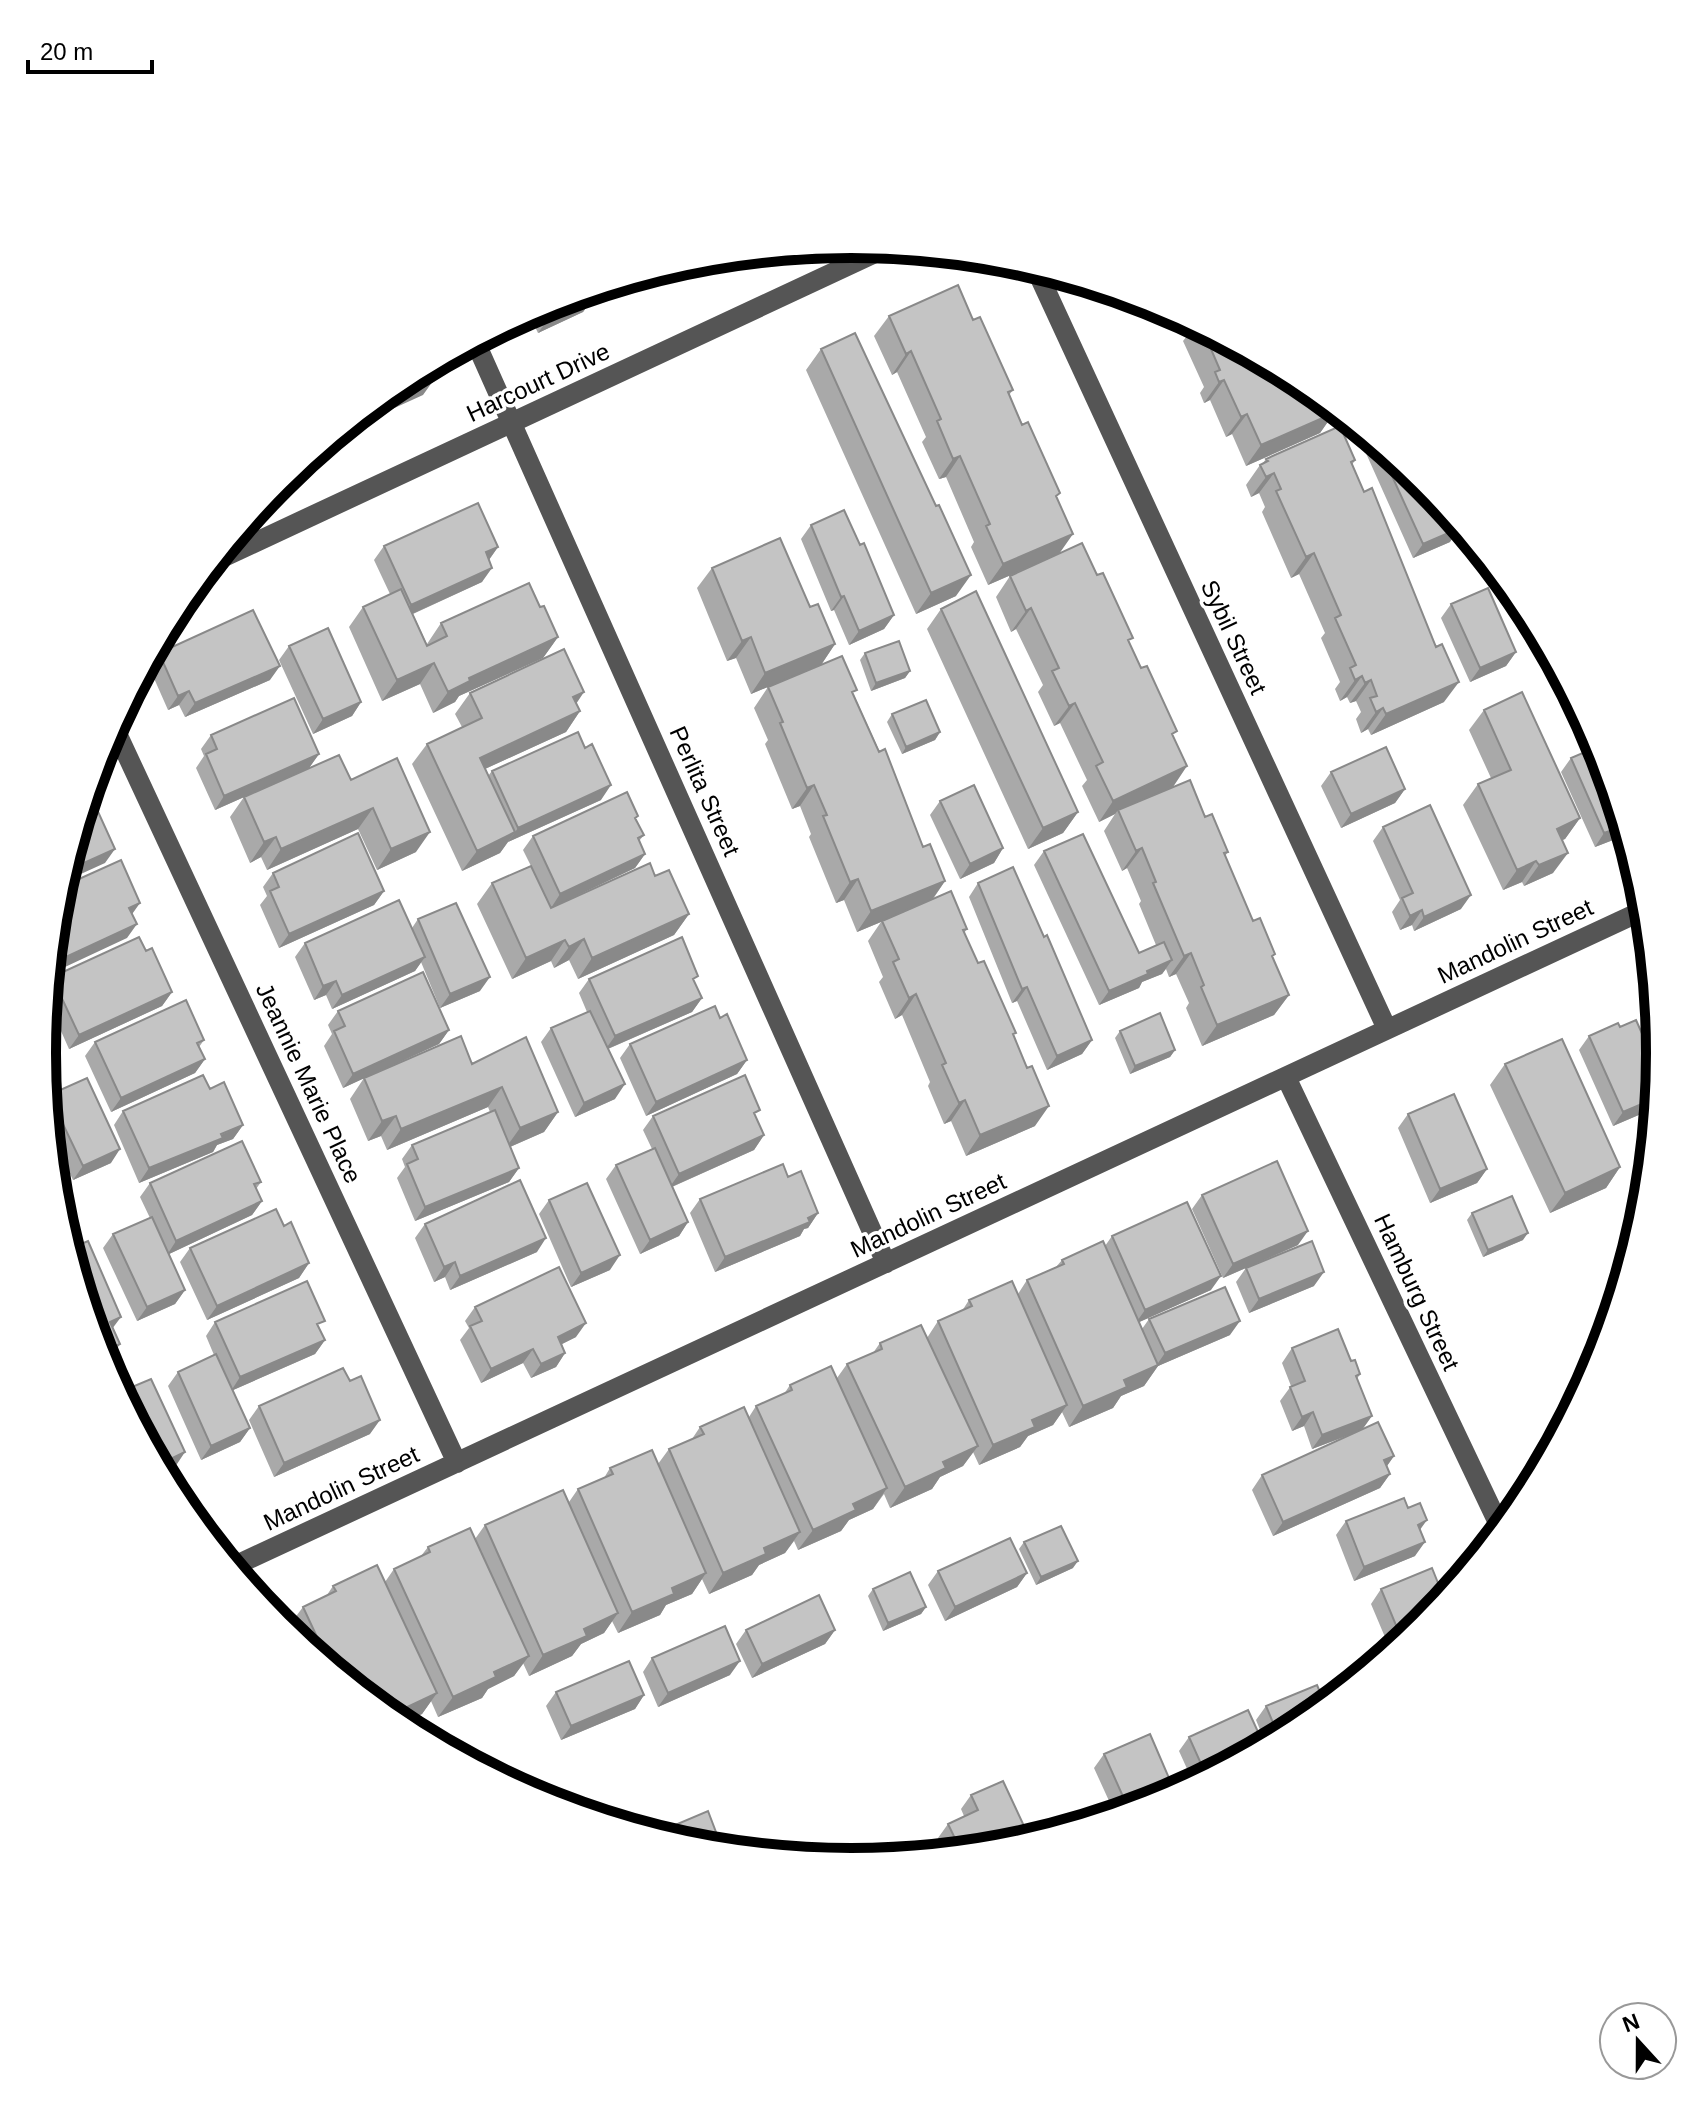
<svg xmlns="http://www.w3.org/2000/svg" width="1702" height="2105" viewBox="0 0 1702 2105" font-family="Helvetica,sans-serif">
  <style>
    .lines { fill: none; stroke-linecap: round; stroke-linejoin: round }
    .minor { stroke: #555; stroke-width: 20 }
    .wall { fill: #a9a9a9 }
    .shaded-wall { fill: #898989 }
    .building { fill: #c4c4c4; stroke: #898989; stroke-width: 2 }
    .labels { text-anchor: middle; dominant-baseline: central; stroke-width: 7; stroke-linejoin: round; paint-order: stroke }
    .street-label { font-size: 24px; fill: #000; stroke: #fff }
    .rim { fill: none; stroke: #000; stroke-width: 10 }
  </style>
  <rect width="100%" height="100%" fill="#fff"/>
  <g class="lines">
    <path class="minor" d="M1035 267 1387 1029
      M475 341 886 1263
      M211 563 888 247
      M113 725 457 1463
      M1286 1077 1501 1529
      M232 1567 1646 909"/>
  </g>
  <path class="wall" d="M658 270 650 282 607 301 601 287Z
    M593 290 590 293 593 298 583 312 538 333 528 312 542 305Z
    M1176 313 1301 380 1334 413 1320 433 1246 466 1232 434 1226 437 1210 400 1204 403 1200 393 1204 387 1183 341 1187 336Z
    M889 316 973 320 1013 390 1009 395 1057 498 1059 553 1129 644 1173 736V787L1205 817 1228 852 1225 856 1253 921 1273 958 1289 995 1274 1015 1202 1046 1186 1008 1189 1003 1176 974 1169 977 1166 969 1162 974 1142 982 1139 988 1099 1005 1034 865 1044 851 1139 953 1156 945 1139 904 1141 901 1127 868 1122 871 1104 831 1115 814 1099 822 1082 786 1087 780 1060 723 1054 726 1038 692 1043 685 1016 629 1011 632 996 597 1010 576 1038 563 988 585 971 547 974 542 946 477 939 479 922 442 926 437 897 372 892 375 874 336Z
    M821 349 956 596 916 614 806 370Z
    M1358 427 1423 481 1450 542 1413 558 1356 431Z
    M1266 459 1355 460 1352 465 1444 702 1371 735 1368 729 1361 733 1356 719 1361 712 1356 701 1350 703 1347 697 1340 701 1335 689 1340 682 1321 638 1325 633 1299 574 1291 578 1262 512 1265 507 1259 493 1251 497 1246 485 1260 465 1263 463Z
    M811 525 894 615 884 629 849 645 834 610 831 611 801 539Z
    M384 546 498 547 489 560 482 582 413 614 427 644 441 623 540 607 558 637 543 658 459 696 455 702 433 713 420 684 382 701 349 627 363 607 390 594 374 560Z
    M712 568 810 607 835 644 821 665 854 695 923 847 945 881 933 899 967 929 964 933 1014 1036 1035 1126 966 1156 951 1121 944 1124 928 1086 930 1082 902 1015 895 1019 879 982 883 977 868 941 881 922 857 932 844 900 836 903 809 837 811 834 800 806 792 809 765 744 768 740 754 708 768 687 800 673 751 694 736 658 727 661 697 588Z
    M1513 590 1524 603 1547 647 1540 650Z
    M1451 604 1516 652 1506 666 1470 682 1441 618Z
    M941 609 1078 812 1063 833 1028 849 927 629Z
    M289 646 361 702 352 716 313 734 279 660Z
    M159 653 270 680 185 717 179 705 168 710 149 667Z
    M865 653 910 671 905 678 871 691 860 660Z
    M470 693 576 704 580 711 566 732 485 769 488 776 492 771 601 800 508 842 500 853 462 871 412 764 427 744 462 727 455 714Z
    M1484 710 1580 818 1565 839 1562 840 1553 873 1524 886 1522 882 1503 890 1463 805 1478 784 1491 778 1469 730Z
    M892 714 940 732 935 740 902 754 887 722Z
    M211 735 319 754 309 768 215 810 196 768 204 756 201 749Z
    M1599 746 1626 835 1595 847 1561 772 1571 758Z
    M1331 772 1405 789 1395 803 1341 828 1321 786Z
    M351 780 416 852 377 870 358 829 267 870 261 857 250 863 230 817 244 797Z
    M940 801 1003 848 994 863 960 879 930 815Z
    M636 819 644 835 639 841 645 854 635 868 551 908 655 876 689 914 674 935 578 979 569 960 554 968 551 961 512 979 477 904 492 883 531 866 523 850 533 836Z
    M1383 827 1461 909 1414 931 1412 925 1400 930 1392 912 1400 900 1373 841Z
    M273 873 384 891 374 905 279 948 260 905 267 896 263 887Z
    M978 883 1044 937 1092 1040 1082 1054 1047 1070 1017 1001 1012 1003 969 897Z
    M418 919 480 991 440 1008 421 962 415 971 332 1009 326 995 314 1000 295 957 305 943 412 928Z
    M146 951 172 992 162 1006 69 1049 53 1013 45 1024 49 982 52 977Z
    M589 979 694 982 702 998 692 1012 608 1049 615 1099 575 1117 541 1042 551 1028 587 1012 579 993Z
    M338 1011 449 1030 439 1044 369 1076 472 1064 558 1112 544 1132 510 1147 519 1168 509 1182 415 1221 397 1178 405 1167 402 1159 412 1145 490 1112 488 1107 387 1150 381 1136 368 1141 350 1099 364 1078 343 1088 324 1046 332 1034 328 1025Z
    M720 1018 747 1060 737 1074 646 1116 620 1058 630 1044Z
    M1620 1027 1659 1060 1655 1108 1613 1126 1579 1050 1589 1036Z
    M1120 1031 1175 1050 1170 1057 1130 1074 1115 1038Z
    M204 1040 199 1047 205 1059 195 1073 111 1112 85 1056 95 1042Z
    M1505 1064 1620 1167 1606 1188 1550 1213 1490 1085Z
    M210 1089 243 1125 233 1139 217 1145 213 1152 139 1183 114 1125 123 1111Z
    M49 1095 111 1163 73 1180 50 1132 47 1099Z
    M1408 1114 1487 1169 1477 1183 1430 1203 1398 1128Z
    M653 1116 756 1117 764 1135 754 1150 672 1187 688 1222 679 1236 640 1254 606 1179 616 1165 652 1149 643 1130Z
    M788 1177 818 1213 808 1228 804 1229 800 1236 715 1272 690 1213 700 1199Z
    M261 1182 256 1189 262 1201 252 1215 169 1254 185 1290 175 1304 137 1321 103 1248 113 1234 150 1218 140 1197 150 1183Z
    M1202 1195 1298 1245 1247 1268 1314 1286 1249 1313 1236 1282 1246 1268 1223 1278 1192 1209Z
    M549 1200 610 1270 571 1287 539 1214Z
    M1472 1213 1523 1240 1483 1257 1467 1220Z
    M425 1224 537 1252 450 1290 445 1277 434 1282 415 1238Z
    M284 1226 309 1263 299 1278 207 1320 180 1262 190 1248Z
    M1112 1236 1211 1290 1139 1322 1142 1329 1149 1319 1230 1335 1158 1366 1144 1386 1121 1396 1113 1408 1069 1427 1062 1412 1053 1425 1028 1436 1020 1447 979 1465 973 1452 963 1466 940 1477 932 1489 890 1508 884 1494 873 1509 849 1520 841 1531 798 1550 794 1541 785 1553 759 1565 752 1575 709 1594 702 1579 692 1594 666 1605 660 1615 618 1633 612 1621 604 1633 581 1644 572 1656 529 1676 523 1663 514 1676 488 1689 482 1698 438 1717 431 1701 422 1714 400 1724 292 1635 288 1627 303 1607 327 1595 333 1586 385 1582 394 1569 421 1556 428 1547 475 1539 485 1525 569 1502 578 1489 604 1478 610 1468 658 1464 669 1449 692 1439 700 1427 749 1417 756 1406 784 1394 790 1385 837 1378 847 1364 873 1353 880 1343 927 1338 938 1321 962 1311 969 1300 1018 1294 1027 1280 1056 1267 1062 1260 1105 1246Z
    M475 1307 576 1337 562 1344 565 1353 556 1367 531 1378 523 1363 481 1383 460 1340 469 1328 465 1321Z
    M215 1322 319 1328 325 1340 315 1354 233 1390 250 1428 240 1442 201 1460 168 1386 178 1372 214 1355 206 1336Z
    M1292 1348 1351 1361 1360 1374 1357 1379 1362 1430 1394 1456 1387 1466 1390 1474 1380 1488 1273 1536 1252 1490 1262 1475 1360 1431 1312 1449 1304 1426 1292 1431 1280 1401 1291 1386 1282 1363Z
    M259 1406 370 1434 274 1477 249 1420Z
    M1408 1508 1420 1530 1415 1556 1354 1581 1336 1535 1346 1521Z
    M1024 1542 1073 1568 1036 1585 1019 1549Z
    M938 1571 1027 1573 1017 1587 945 1621 928 1585Z
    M873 1589 926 1607 921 1614 883 1631 868 1596Z
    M1381 1589 1444 1598 1390 1649 1371 1604Z
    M746 1630H835L825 1644 752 1678 736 1644Z
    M652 1658 730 1675 658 1707 643 1672Z
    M556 1692 644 1695 635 1709 561 1740 546 1706Z
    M1266 1706 1300 1725 1266 1744 1256 1720Z
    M1189 1737 1264 1745 1193 1782 1179 1751Z
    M1104 1754 1160 1800 1115 1814 1094 1768Z
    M971 1795 1008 1846 945 1852 938 1838 948 1824 964 1816 961 1809Z
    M675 1825 693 1846 673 1840 670 1832Z"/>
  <path class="shaded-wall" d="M658 270 650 282 607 301 621 281Z
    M593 298 583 312 538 333 548 319Z
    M911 351 897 372 892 375 906 354Z
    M1224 380 1210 400 1204 403 1219 382Z
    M433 381 423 395 335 435 361 413Z
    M1334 413 1320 433 1246 466 1261 445Z
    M1247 414 1232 434 1226 437 1241 417Z
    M960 456 946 477 939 479 953 459Z
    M1274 473 1259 493 1251 497 1266 477Z
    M1460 528 1450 542 1413 558 1423 544Z
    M1073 534 1059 554 988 585 1003 564Z
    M498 547 488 561 486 552Z
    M1314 553 1299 574 1291 578 1306 557Z
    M492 568 482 582 401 619 411 605Z
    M971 575 956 596 916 614 931 593Z
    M844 596 834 610 831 611 841 597Z
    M1031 608 1016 629 1011 632 1026 611Z
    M894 615 884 629 849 645 859 631Z
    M558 637 543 658 459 696 455 702 433 713 448 692 469 678Z
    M751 637 736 658 727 661 742 641Z
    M835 644 821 665 751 694 765 673Z
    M1516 652 1506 666 1470 682 1480 668Z
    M434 663 420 684 382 701 397 680Z
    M280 666 270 680 185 717 195 703Z
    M910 671 905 678 871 691 876 683Z
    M1362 676 1347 697 1340 701 1355 680Z
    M1371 680 1356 701 1350 703 1365 683Z
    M1459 682 1444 702 1371 735 1386 714Z
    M189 691 179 705 168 710 178 696Z
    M584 692 570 713 573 697Z
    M361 702 352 716 313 734 323 719Z
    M1075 703 1060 723 1054 726 1069 706Z
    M1383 708 1368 729 1361 733 1376 712Z
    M580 711 566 732 465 778 480 758Z
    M940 732 935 740 902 754 906 747Z
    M319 754 309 768 215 810 224 796Z
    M1187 766 1173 787 1118 810 1115 814 1099 822 1113 801Z
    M611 785 601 800 508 842 518 828Z
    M814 785 800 806 792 809 807 788Z
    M1405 789 1395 803 1341 828 1351 814Z
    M373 808 358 829 267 870 281 849Z
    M1078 812 1063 833 1028 849 1043 828Z
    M1580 818 1565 839 1542 849 1557 829Z
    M1624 826 1626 835 1595 847 1604 833Z
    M430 832 416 852 377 870 391 849Z
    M515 832 500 853 462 871 477 851Z
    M276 837 261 857 250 863 264 842Z
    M1003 848 994 863 960 879 970 864Z
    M1142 848 1127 868 1122 871 1136 851Z
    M115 849 105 863 61 883 64 872Z
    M1568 853 1553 873 1524 886 1539 865Z
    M645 854 635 868 551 908 560 894Z
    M1536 861 1522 882 1503 890 1517 870Z
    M858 879 844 900 836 903 850 882Z
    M945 881 931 901 857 932 871 911Z
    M384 891 374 905 279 948 289 934Z
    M1471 895 1461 909 1414 931 1424 917Z
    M140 903 130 917 129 908Z
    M1422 910 1412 925 1400 930 1410 916Z
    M689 914 674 935 578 979 592 958Z
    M137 924 127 938 50 974 51 966 53 963Z
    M584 939 569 960 554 968 569 947Z
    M565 940 551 961 512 979 526 958Z
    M1191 953 1176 974 1169 977 1184 956Z
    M425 957 415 971 332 1009 342 995Z
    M1172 960 1162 974 1142 982 1139 988 1099 1005 1109 991 1147 971Z
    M490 977 480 991 440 1008 450 994Z
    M336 981 326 995 314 1000 323 986Z
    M1027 987 1017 1001 1012 1003 1022 989Z
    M172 992 162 1006 69 1049 79 1035Z
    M916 994 902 1015 895 1019 909 998Z
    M1289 995 1274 1015 1202 1046 1217 1025Z
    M702 998 692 1012 605 1050 615 1036Z
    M55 1010 45 1024 46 1014Z
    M449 1030 439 1044 343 1088 353 1074Z
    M1092 1040 1082 1054 1047 1070 1057 1056Z
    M1175 1050 1170 1057 1130 1074 1135 1066Z
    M205 1059 195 1073 111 1112 121 1098Z
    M747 1060 737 1074 646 1116 656 1102Z
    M625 1084 615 1099 575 1117 584 1103Z
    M502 1087 488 1107 387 1150 401 1129Z
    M1656 1098 1655 1108 1613 1126 1623 1112Z
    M965 1100 951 1121 944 1124 959 1103Z
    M1049 1106 1035 1126 966 1156 980 1135Z
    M558 1112 544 1132 505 1149 520 1128Z
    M396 1116 381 1136 368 1141 382 1121Z
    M243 1125 233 1139 217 1145 213 1152 139 1183 149 1168Z
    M764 1135 754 1150 669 1188 679 1174Z
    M120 1149 111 1163 73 1180 83 1166Z
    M1620 1167 1606 1188 1550 1213 1565 1193Z
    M519 1168 509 1182 415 1221 425 1207Z
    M1487 1169 1477 1183 1430 1203 1440 1189Z
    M262 1201 252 1215 167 1255 176 1241Z
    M818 1213 808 1228 804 1229 800 1236 715 1272 725 1257Z
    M688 1222 679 1236 640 1254 650 1240Z
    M1308 1231 1298 1245 1223 1278 1233 1264Z
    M1528 1233 1523 1240 1483 1257 1488 1250Z
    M546 1238 537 1252 450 1290 460 1276Z
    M620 1255 610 1270 571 1287 581 1273Z
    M455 1262 445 1277 434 1282 444 1267Z
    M309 1263 299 1278 207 1320 217 1306Z
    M1324 1272 1314 1286 1249 1313 1259 1299Z
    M1221 1276 1211 1290 1135 1324 1145 1310Z
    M185 1290 175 1304 137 1321 147 1307Z
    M121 1317 106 1337 110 1322Z
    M1240 1321 1230 1335 1158 1366 1144 1386 1121 1396 1113 1408 1069 1427 1083 1406 1124 1380 1156 1366 1165 1353Z
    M586 1323 576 1337 548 1351 558 1337Z
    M325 1340 315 1354 231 1391 240 1377Z
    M120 1344 105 1365 101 1353Z
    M533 1349 523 1363 481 1383 491 1369Z
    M565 1353 556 1367 531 1378 541 1364Z
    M1067 1405 1053 1425 1028 1436 1020 1447 979 1465 993 1445 1032 1420Z
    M1313 1412 1304 1426 1292 1431 1302 1417Z
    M1372 1416 1362 1430 1312 1449 1322 1435Z
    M380 1420 370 1434 274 1477 284 1463Z
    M250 1428 240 1442 201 1460 211 1446Z
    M978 1446 963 1466 940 1477 932 1489 890 1508 905 1487 943 1462Z
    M185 1452 171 1473 164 1476 158 1465Z
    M1394 1456 1384 1470V1460Z
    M1390 1474 1380 1488 1273 1536 1283 1522Z
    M887 1488 873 1509 849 1520 841 1531 798 1550 813 1530 853 1504Z
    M1427 1520 1417 1534 1418 1525Z
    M800 1532 785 1553 759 1565 752 1575 709 1594 723 1573 764 1548Z
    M1425 1542 1415 1556 1354 1581 1364 1567Z
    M1078 1561 1073 1568 1036 1585 1041 1577Z
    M706 1573 692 1594 666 1605 660 1615 618 1633 632 1612 672 1588Z
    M1027 1573 1017 1587 945 1621 955 1607Z
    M926 1607 921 1614 883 1631 888 1623Z
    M618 1613 604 1633 581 1644 572 1656 529 1676 543 1655 584 1629Z
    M1420 1627 1395 1647 1390 1649 1400 1635Z
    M835 1630 825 1644 752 1678 762 1664Z
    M529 1656 514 1676 488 1689 482 1698 438 1717 453 1697 494 1672Z
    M740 1661 730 1675 658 1707 668 1693Z
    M437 1693 422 1714 400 1724 395 1720 403 1709Z
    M644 1695 635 1709 561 1740 571 1726Z"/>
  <path class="building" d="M958 285 973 320 980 317 1013 390 1008 392 1022 425 1028 422 1060 493 1056 496 1073 534 1003 564 986 526 990 524 960 456 953 459 937 421 941 419 911 351 906 354 889 316Z
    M589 291 593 298 548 319 541 305Z
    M1201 326 1301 380 1330 404 1334 413 1261 445 1247 414 1241 417 1224 380 1219 382 1215 372 1220 370Z
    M855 333 936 506 939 505 971 575 931 593 821 349Z
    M427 366 433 381 361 413 402 380Z
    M1340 426 1355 460 1351 462 1364 492 1372 488 1436 647 1442 644 1459 682 1386 714 1383 708 1376 712 1370 698 1377 696 1371 680 1365 683 1362 676 1355 680 1350 668 1356 665 1335 618 1341 615 1314 553 1306 557 1276 491 1281 489 1274 473 1266 477 1260 465 1268 461 1266 459Z
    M1377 443 1423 481 1456 521 1460 528 1423 544Z
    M478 503 498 547 486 552 492 568 411 605 384 546Z
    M844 510 860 545 864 543 894 615 859 631 844 596 841 597 811 525Z
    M780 538 810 607 818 604 835 644 765 673 751 637 742 641 712 568Z
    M1082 543 1097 575 1103 573 1133 638 1128 640 1141 668 1147 666 1177 731 1172 734 1187 766 1113 801 1096 766 1103 762 1075 703 1069 706 1052 671 1059 668 1031 608 1026 611 1010 576Z
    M529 583 540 607 544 606 558 637 469 678 470 681 448 692 434 663 397 680 363 607 401 589 427 646 447 636 441 623Z
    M1488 588 1516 652 1480 668 1451 604Z
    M976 591 1078 812 1043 828 941 609Z
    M253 610 280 666 195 703 189 691 178 696 159 653Z
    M328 628 361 702 323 719 289 646Z
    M899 641 910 671 876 683 865 653Z
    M564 649 584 692 573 697 580 711 480 758 515 832 477 851 427 744 482 718 470 693Z
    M842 656 857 690 852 692 879 752 885 749 923 847 930 844 945 881 871 911 858 879 850 882 823 816 827 815 814 785 807 788 780 723 783 722 768 687Z
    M1522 692 1580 818 1557 829 1568 853 1539 865 1536 861 1517 870 1478 784 1511 770 1484 710Z
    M294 698 319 754 224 796 206 754 217 749 211 735Z
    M926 700 940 732 906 747 892 714Z
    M578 732 585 748 592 744 611 785 518 828 492 771Z
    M1599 746 1624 826 1604 833 1571 758Z
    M1386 747 1405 789 1351 814 1331 772Z
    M339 755 351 780 397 758 430 832 391 849 373 808 281 849 276 837 264 842 244 797Z
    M1190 780 1205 817 1212 814 1228 852 1224 853 1253 921 1260 918 1275 954 1272 956 1289 995 1217 1025 1201 987 1204 985 1191 953 1184 956 1153 883 1156 882 1142 848 1136 851 1118 810Z
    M974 785 1003 848 970 864 940 801Z
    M627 792 638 816 635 818 644 835 638 838 645 854 560 894 533 836Z
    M85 803 88 808 95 805 115 849 64 872Z
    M1430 805 1471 895 1424 917 1422 910 1410 916 1402 898 1413 893 1383 827Z
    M358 833 384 891 289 934 270 891 279 887 273 873Z
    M1083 834 1139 953 1164 942 1172 960 1147 971 1148 974 1109 991 1044 851Z
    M121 860 140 903 129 908 137 924 53 963 51 959 58 894 59 888Z
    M650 863 655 876 669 870 689 914 592 958 584 939 569 947 565 940 526 958 492 883 531 866 551 908Z
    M1013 867 1044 937 1047 935 1092 1040 1057 1056 1027 987 1022 989 978 883Z
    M951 891 967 929 963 930 978 963 984 961 1016 1033 1013 1034 1027 1068 1032 1066 1049 1106 980 1135 965 1100 959 1103 942 1065 946 1063 916 994 909 998 893 962 899 959 882 921Z
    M399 900 425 957 342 995 336 981 323 986 305 943Z
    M456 903 490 977 450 994 418 919Z
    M139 937 146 951 152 948 172 992 79 1035 52 977Z
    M682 937 698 976 693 979 702 998 615 1036 589 979Z
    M423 972 449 1030 353 1074 334 1031 345 1026 338 1011Z
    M48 995 55 1010 46 1014Z
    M186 1000 204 1040 197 1043 205 1059 121 1098 95 1042Z
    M715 1006 720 1018 727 1014 747 1060 656 1102 630 1044Z
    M590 1011 625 1084 584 1103 551 1028Z
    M1160 1013 1175 1050 1135 1066 1120 1031Z
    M1636 1020 1651 1054 1655 1052 1659 1060 1656 1098 1623 1112 1589 1036 1618 1023 1620 1027Z
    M461 1036 472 1064 526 1037 558 1112 520 1128 502 1087 401 1129 396 1116 382 1121 364 1078Z
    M1562 1039 1620 1167 1565 1193 1505 1064Z
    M203 1075 210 1089 224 1082 243 1125 221 1134 223 1138 149 1168 123 1111Z
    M745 1075 760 1110 754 1113 764 1135 679 1174 653 1116Z
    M87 1078 120 1149 83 1166 49 1095Z
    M1454 1094 1487 1169 1440 1189 1408 1114Z
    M495 1110 519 1168 425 1207 407 1164 418 1159 412 1145Z
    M242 1141 261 1182 254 1184 262 1201 176 1241 150 1183Z
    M655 1148 688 1222 650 1240 616 1165Z
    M1277 1161 1308 1231 1233 1264 1202 1195Z
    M783 1164 788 1177 801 1171 818 1213 808 1218 810 1222 725 1257 700 1199Z
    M520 1180 546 1238 460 1276 455 1262 444 1267 425 1224Z
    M587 1183 620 1255 581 1273 549 1200Z
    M1512 1196 1528 1233 1488 1250 1472 1213Z
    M1187 1202 1221 1276 1145 1310 1112 1236Z
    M276 1209 284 1226 291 1222 309 1263 217 1306 190 1248Z
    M152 1217 185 1290 147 1307 113 1234Z
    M88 1241 121 1317 110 1322 120 1344 101 1353 69 1249Z
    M1103 1241 1158 1365 1124 1380 1127 1387 1083 1406 1027 1280 1064 1264 1062 1260Z
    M1312 1241 1324 1272 1259 1299 1246 1268Z
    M559 1267 586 1323 558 1337 565 1353 541 1364 533 1349 491 1369 470 1326 482 1321 475 1307Z
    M307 1281 325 1321 317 1324 325 1340 240 1377 215 1322Z
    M1012 1281 1067 1405 1032 1420 1035 1427 993 1445 938 1321 972 1306 969 1300Z
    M1225 1287 1240 1321 1165 1353 1149 1319Z
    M921 1325 978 1446 943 1462 946 1468 905 1487 847 1364 882 1349 880 1343Z
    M1338 1329 1351 1361 1355 1360 1360 1374 1356 1376 1372 1416 1322 1435 1313 1412 1302 1417 1290 1387 1305 1381 1292 1348Z
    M216 1354 250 1428 211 1446 178 1372Z
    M831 1366 887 1488 853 1504 856 1510 813 1530 756 1406 792 1390 790 1385Z
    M343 1368 350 1381 361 1376 380 1420 284 1463 259 1406Z
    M151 1379 185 1452 158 1465 120 1392Z
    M744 1407 800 1532 764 1548 766 1554 723 1573 669 1449 704 1434 700 1427Z
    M1378 1422 1394 1456 1384 1460 1390 1474 1283 1522 1262 1475Z
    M652 1450 706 1573 672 1588 674 1594 632 1612 578 1489 613 1474 610 1468Z
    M563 1490 618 1613 584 1629 587 1636 543 1655 485 1525Z
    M1404 1498 1408 1508 1420 1503 1427 1520 1418 1525 1425 1542 1364 1567 1346 1521Z
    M1061 1526 1078 1561 1041 1577 1024 1542Z
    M470 1528 529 1656 494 1672 496 1677 453 1697 394 1569 430 1552 428 1547Z
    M1010 1538 1027 1573 955 1607 938 1571Z
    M377 1565 437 1693 403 1709 406 1715 395 1720 331 1667 303 1607 336 1591 333 1586Z
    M1432 1568 1444 1598 1423 1625 1400 1635 1381 1589Z
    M910 1572 926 1607 888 1623 873 1589Z
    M819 1595 835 1630 762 1664 746 1630Z
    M281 1618 287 1631 275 1620Z
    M725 1626 740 1661 668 1693 652 1658Z
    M629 1661 644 1695 571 1726 556 1692Z
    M1317 1685 1322 1697 1333 1692 1335 1697 1300 1725 1279 1737 1266 1706Z
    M1248 1710 1264 1745 1206 1775 1189 1737Z
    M1150 1734 1175 1792 1160 1800 1129 1810 1104 1754Z
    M1003 1781 1030 1839 1008 1846 961 1851 948 1824 978 1810 971 1795Z
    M708 1811 722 1848 693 1846 682 1843 675 1825Z"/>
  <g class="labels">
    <g class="street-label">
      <text transform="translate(538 382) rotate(-25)">Harcourt Drive</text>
      <text transform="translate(1234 637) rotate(65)">Sybil Street</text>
      <text transform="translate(705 791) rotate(66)">Perlita Street</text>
      <text transform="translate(1515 941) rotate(-25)">Mandolin Street</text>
      <text transform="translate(309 1083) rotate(65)">Jeannie Marie Place</text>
      <text transform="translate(928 1215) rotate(-25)">Mandolin Street</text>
      <text transform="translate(1417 1292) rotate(65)">Hamburg Street</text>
      <text transform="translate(341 1488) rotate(-25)">Mandolin Street</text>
    </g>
  </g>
  <path d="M0 0H1702V2105H0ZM56 1053a795 795 0 1 1 1590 0a795 795 0 1 1-1590 0Z" fill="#fff" fill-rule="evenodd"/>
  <path class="rim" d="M56 1053a795 795 0 1 1 1590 0a795 795 0 1 1-1590 0Z"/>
  <g transform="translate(1638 2041) rotate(339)"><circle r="38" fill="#ffffff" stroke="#999999" stroke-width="2"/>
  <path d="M0-6L14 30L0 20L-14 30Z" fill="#000000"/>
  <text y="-12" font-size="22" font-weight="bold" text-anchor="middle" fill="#000000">N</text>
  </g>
  <path d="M28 60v12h124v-12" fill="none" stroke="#000000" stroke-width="4"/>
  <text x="40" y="60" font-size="24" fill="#000000" stroke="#ffffff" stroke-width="6" paint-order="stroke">20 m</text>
</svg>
